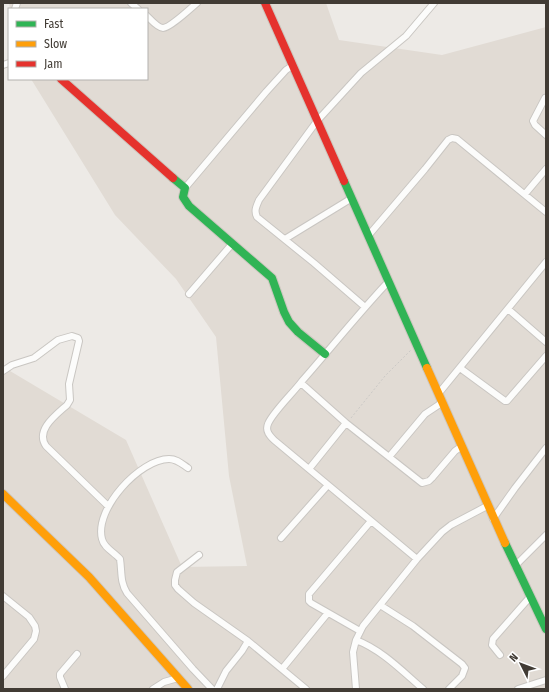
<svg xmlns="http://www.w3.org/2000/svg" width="549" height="692" viewBox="0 0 549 692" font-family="'Fira Sans Condensed',sans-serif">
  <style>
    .residential { fill: #e1dbd4 }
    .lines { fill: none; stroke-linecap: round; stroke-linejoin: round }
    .street-casing { stroke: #c9c6c2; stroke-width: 8 }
    .fast-casing { stroke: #cdc7bf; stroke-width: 10 }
    .slow-casing { stroke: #cdc7bf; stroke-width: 10 }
    .jam-casing { stroke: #cdc7bf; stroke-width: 10 }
    .path { stroke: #cbc9c6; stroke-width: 1; stroke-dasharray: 2 2; stroke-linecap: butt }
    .street { stroke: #fcfcfb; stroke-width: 6 }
    .fast { stroke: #30b455; stroke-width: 8 }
    .slow { stroke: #ff9f0a; stroke-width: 8 }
    .jam { stroke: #e5322d; stroke-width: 8 }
  </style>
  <rect width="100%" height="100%" fill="#edeae6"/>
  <path class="residential" d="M9 3H326L339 40 442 55 546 27V689H3V369L5 368 126 440 182 567 247 566 229 476 216 337 176 279 115 215 31 79H147V9H10Z"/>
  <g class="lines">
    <g class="street-casing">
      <path id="street" d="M131 3 138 9
        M15 9 17 3
        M147 16C151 20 158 28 163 28 170 28 191 8 197 3
        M3 65 9 63
        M545 98 533 121 535 125 546 135
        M185 188 266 92 286 70 292 66
        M525 194 546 169
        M368 236 425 169 448 140 452 138 457 139 546 212
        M285 239 352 198
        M388 282C358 314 331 348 302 381 294 392 272 413 268 424 265 431 270 436 274 440L417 559
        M189 294 232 244
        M365 307 314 263 257 217C254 211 256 207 259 200L317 121 361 73 406 36 434 3
        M508 309 546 342
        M460 368 505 401H507L546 356
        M3 371 12 365 34 358 58 340 72 336 78 338 79 341 69 384 70 400 67 405C56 415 35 430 46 446L108 506
        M301 383 346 423 422 483 429 481 432 478 455 451 462 446
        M439 393 546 262
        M389 457 425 414 443 402
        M188 468C182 464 177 459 169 459 140 459 94 509 102 539 104 548 114 552 120 559 122 572 120 582 127 593L193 669 212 689
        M309 469 346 423
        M493 519 515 488 546 448
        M281 538 328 485
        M199 555 177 572 175 580V585L178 589 194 603 248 641 306 689
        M515 566 546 535
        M3 596 29 617 35 626 36 631 34 639 3 676
        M380 605 413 626 462 664 465 668 462 676 449 689
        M360 631 311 603 309 601V594L371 521
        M356 640C382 650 402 671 423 689
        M500 655 492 645 493 639 530 597
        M282 669 327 614
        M65 689 60 677V674L77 654
        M153 689 164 682 178 678
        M217 689 226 671 242 651 248 641
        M356 689 353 652 356 640 363 626 417 559 442 532 451 525 487 506
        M518 689 546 680"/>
    </g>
    <g class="fast-casing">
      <path id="fast" d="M173 178 185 188 183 197 189 206 272 278 284 312 289 322 298 332 325 354
        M344 181 427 368
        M505 543 546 629"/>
    </g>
    <g class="slow-casing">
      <path id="slow" d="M427 368 505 543
        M3 494 89 577 188 689"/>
    </g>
    <g class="jam-casing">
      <path id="jam" d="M265 3 344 181
        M61 79 173 178"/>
    </g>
    <path class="path" d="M351 418 385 376 411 350"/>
    <use href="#street" class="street"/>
    <use href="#fast" class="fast"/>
    <use href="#slow" class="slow"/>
    <use href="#jam" class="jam"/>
  </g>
  <rect width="549" height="692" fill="none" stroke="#413b34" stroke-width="8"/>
  <rect x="8" y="8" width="140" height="72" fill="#ffffff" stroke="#b3b1ae"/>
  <rect x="16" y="21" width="20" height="6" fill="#30b455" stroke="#b3b1ae"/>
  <text x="44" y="28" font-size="12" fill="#413b34">Fast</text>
  <rect x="16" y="41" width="20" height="6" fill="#ff9f0a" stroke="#b3b1ae"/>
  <text x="44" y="48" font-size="12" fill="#413b34">Slow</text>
  <rect x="16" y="61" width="20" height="6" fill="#e5322d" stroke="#b3b1ae"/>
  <text x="44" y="68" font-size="12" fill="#413b34">Jam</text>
  <g transform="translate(521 664) rotate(312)" stroke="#ffffff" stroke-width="3" paint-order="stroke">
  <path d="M0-3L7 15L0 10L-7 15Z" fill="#413b34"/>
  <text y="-6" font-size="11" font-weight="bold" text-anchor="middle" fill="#413b34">N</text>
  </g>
</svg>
